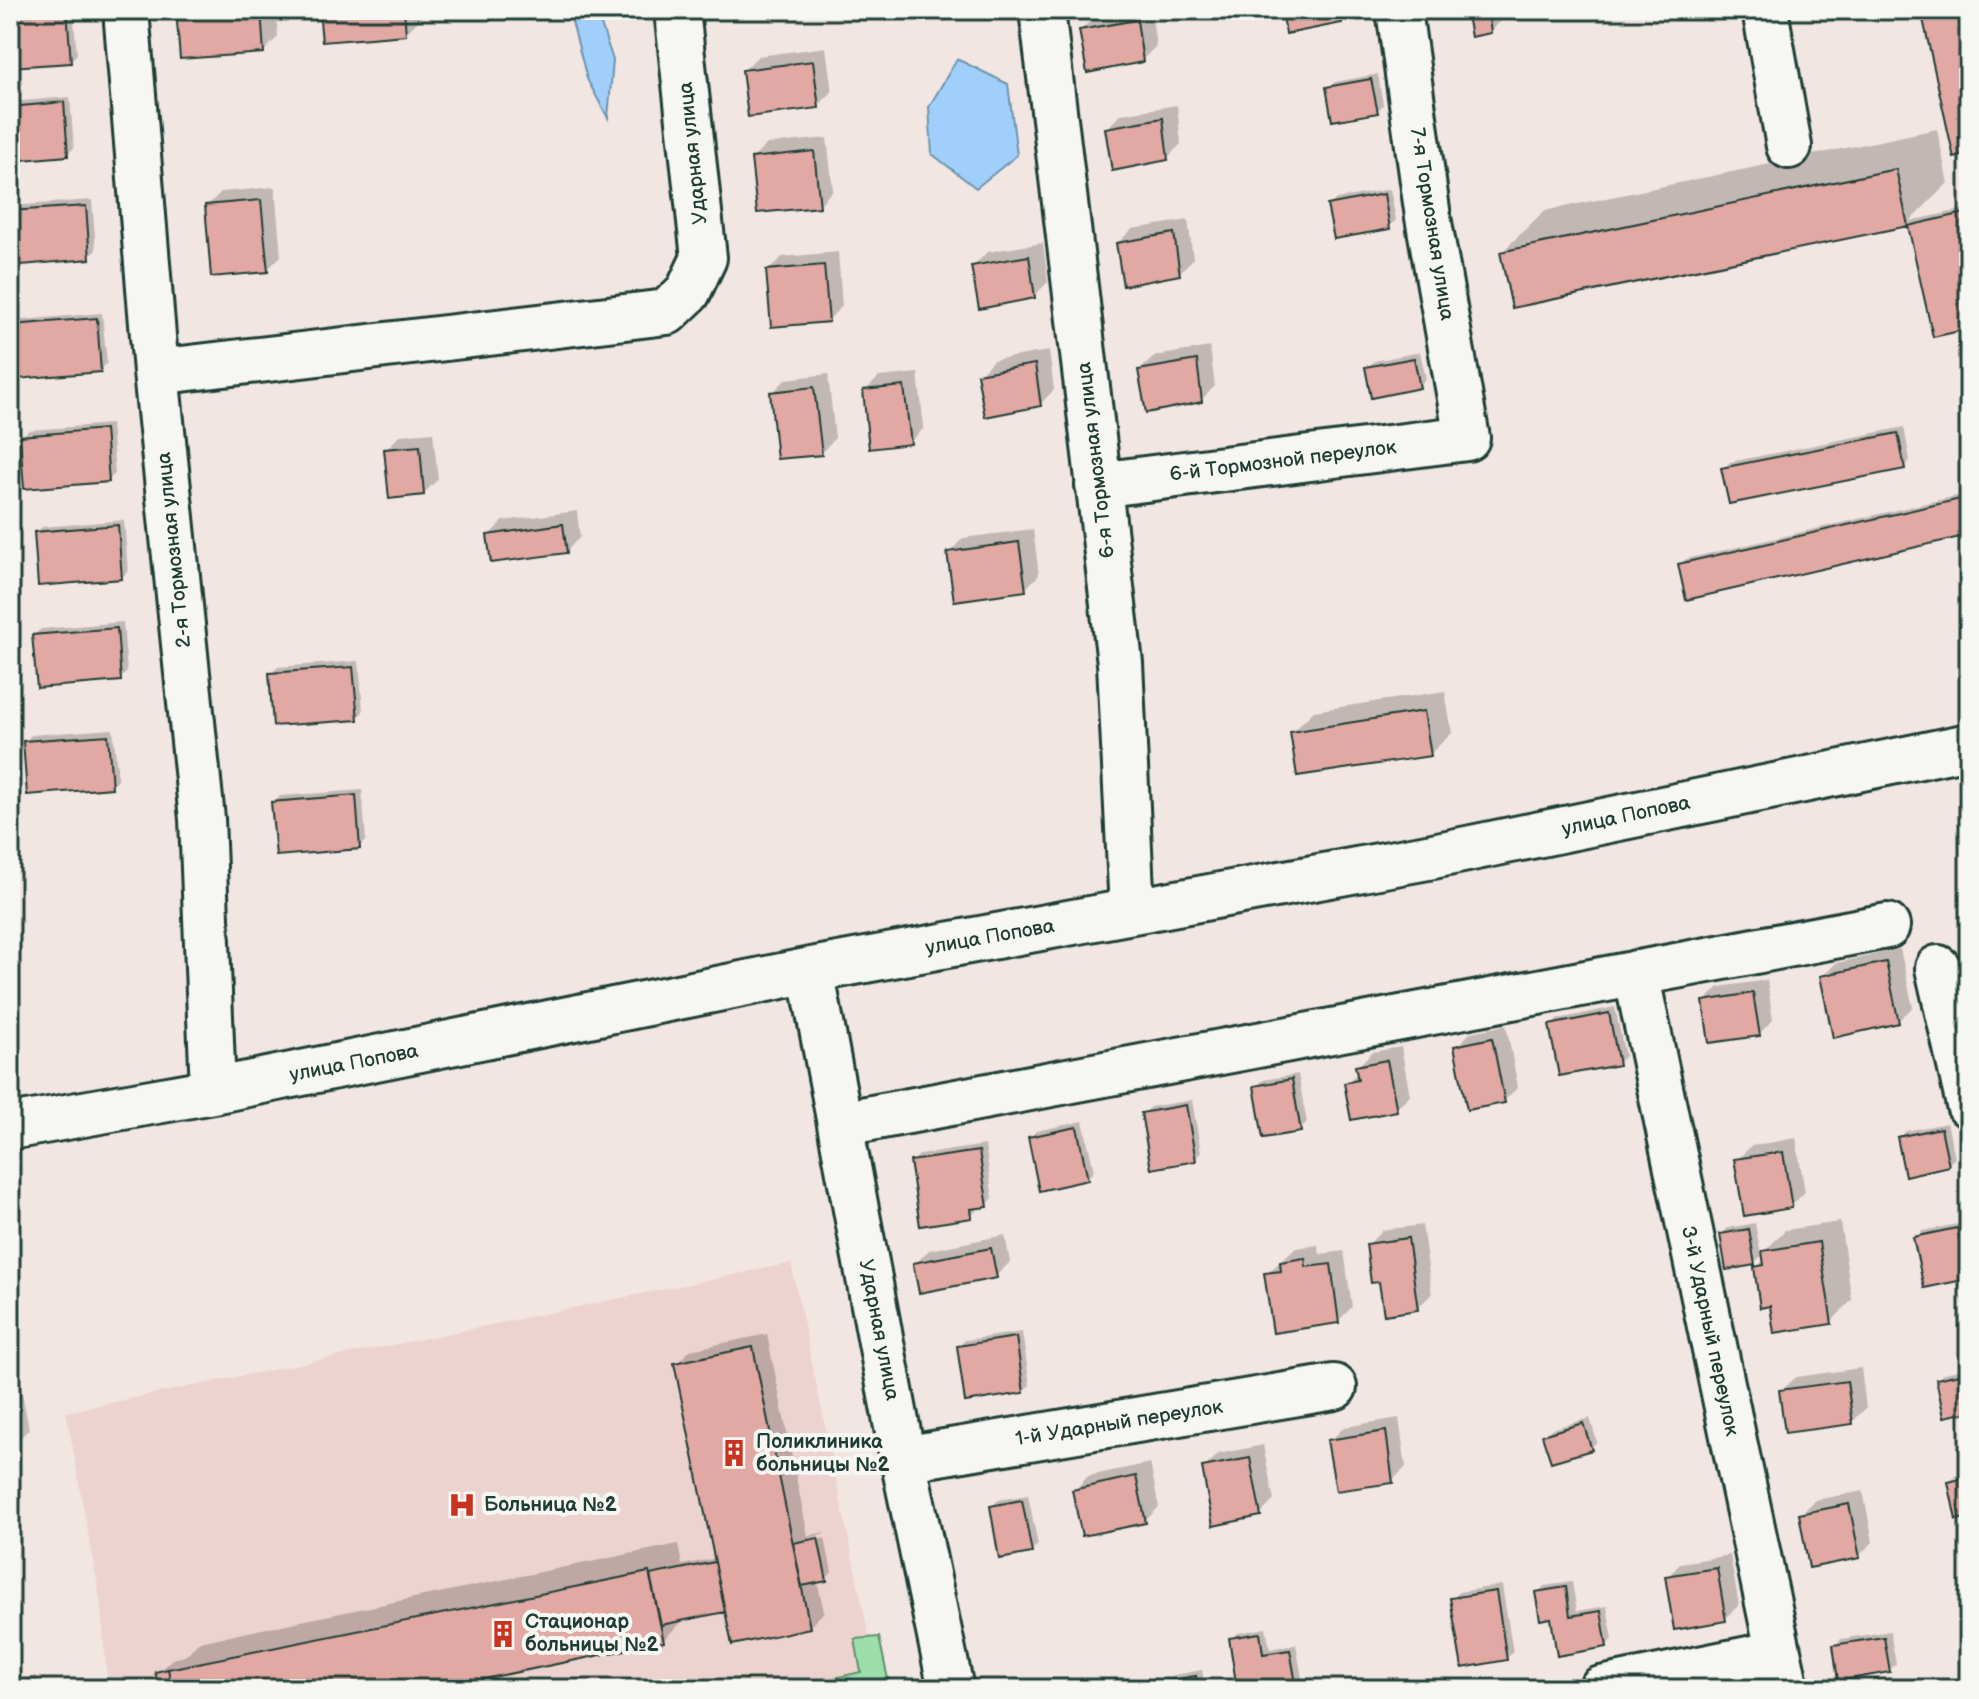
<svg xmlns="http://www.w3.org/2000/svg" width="1979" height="1699" viewBox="0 0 1979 1699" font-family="'Balsamiq Sans',sans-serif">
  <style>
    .built { fill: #edd3cf }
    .green { fill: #9cdfaa; stroke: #5e8e6f; stroke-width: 2 }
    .water { fill: #a0cffc; stroke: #6c95ac; stroke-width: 2 }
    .shadow { fill: #0003 }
    .building { fill: #e2a8a3; stroke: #1f3d34; stroke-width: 2 }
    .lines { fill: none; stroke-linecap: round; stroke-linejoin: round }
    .minor-casing { stroke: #1f3d34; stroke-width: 50 }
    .minor { stroke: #f6f6f2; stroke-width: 44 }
    .labels { text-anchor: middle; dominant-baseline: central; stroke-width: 8; stroke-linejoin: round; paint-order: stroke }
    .street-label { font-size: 20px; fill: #1f3d34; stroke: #f6f6f2 }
    .poi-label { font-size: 20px; font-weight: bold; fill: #1f3d34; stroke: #f6f6f2; text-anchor: start }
  </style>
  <rect width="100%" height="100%" fill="#f2e6e2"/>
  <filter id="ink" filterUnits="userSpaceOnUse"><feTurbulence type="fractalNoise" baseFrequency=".0125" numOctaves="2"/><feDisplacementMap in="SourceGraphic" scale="16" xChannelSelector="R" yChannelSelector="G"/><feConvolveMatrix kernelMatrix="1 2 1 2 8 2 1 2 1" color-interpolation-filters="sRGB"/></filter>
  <g filter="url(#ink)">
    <path class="built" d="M791 1263 880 1689H108L100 1598 66 1412Z"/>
    <path class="green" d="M879 1637 890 1689H786L861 1672 855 1639Z"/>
    <path class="water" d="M569 10H596L613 60 608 118 587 79Z
      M957 59 1008 84 1017 155 976 188 932 154 929 107Z"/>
    <path class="shadow" d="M10 10H73L77 54 70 61 10 65Z
      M178 10H276L278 37 264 51Z
      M321 10H419L420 19 406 33Z
      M1132 10H1151L1156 46 1142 60 1081 30 1095 16Z
      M1284 10H1353L1341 21Z
      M1468 10H1503L1505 17 1491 31Z
      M826 47 832 92 818 106 744 70 758 56Z
      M1378 74 1383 105 1377 111 1328 88 1335 82Z
      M70 97 74 148 67 154 10 159V102Z
      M1177 105 1181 144 1167 158 1107 128 1121 114Z
      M1937 129 1948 183 1910 221 1969 208V327L1935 335 1910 223 1514 306 1502 252 1544 211Z
      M827 138 833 190 819 205 753 158 767 144Z
      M275 187 281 256 267 270 207 206 221 192Z
      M1390 189 1396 220 1389 227 1330 205 1336 199Z
      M92 200 96 250 89 257 10 264V206Z
      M1188 220 1193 259 1179 273 1118 243 1132 229Z
      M1043 243 1048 282 1034 296 973 267 987 252Z
      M838 252 842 306 828 320 768 271 782 257Z
      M102 313 107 363 100 370 14 326 21 320Z
      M1210 347 1215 386 1201 400 1140 370 1155 356Z
      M1049 351 1054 390 1040 404 979 375 993 360Z
      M1420 352 1426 379 1419 386 1367 368 1374 361Z
      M918 373 924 428 910 442 865 391 879 377Z
      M828 374 835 438 821 453 772 393 786 379Z
      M111 424 115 474 108 480 22 436 29 430Z
      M1904 427 1910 460 1904 467 1723 469 1730 462Z
      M433 432 438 479 424 493 386 450 400 435Z
      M1969 493V533L1680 565 1686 559Z
      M577 511 580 537 566 551 489 535 503 521Z
      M124 520 128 571 122 577 36 533 42 527Z
      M1033 529 1039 575 1025 589 949 553 963 538Z
      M123 622 127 672 120 679 34 635 41 629Z
      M359 661 363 712 357 718 271 674 278 667Z
      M1445 691 1452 733 1430 754 1292 732 1314 711Z
      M113 729 118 779 111 786 25 742 31 735Z
      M362 790 366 840 359 847 274 803 280 796Z
      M1900 949 1913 1007 1898 1021 1822 977 1836 963Z
      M1767 980 1773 1020 1759 1034 1705 1001 1719 987Z
      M1615 1007 1625 1056 1618 1063 1551 1026 1558 1019Z
      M1506 1025 1518 1087 1504 1101 1457 1046 1471 1032Z
      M1401 1047 1410 1095 1396 1109 1346 1084 1358 1072 1357 1067 1372 1052Z
      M1298 1074 1307 1123 1300 1130 1256 1087 1263 1080Z
      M1192 1100 1201 1152 1195 1159 1144 1114 1150 1107Z
      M1083 1121 1094 1171 1087 1178 1030 1138 1036 1131Z
      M1947 1123 1955 1158 1948 1164 1900 1138 1906 1131Z
      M1796 1138 1805 1192 1791 1206 1737 1160 1751 1146Z
      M985 1145 993 1198 987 1205 977 1206 978 1209 971 1216 912 1162 919 1155Z
      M1840 1222 1852 1300 1831 1322 1772 1304 1756 1268 1765 1259 1764 1254 1754 1263 1722 1234 1728 1228 1755 1223 1761 1255 1785 1230Z
      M1963 1223 1969 1250V1275L1967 1277 1916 1238 1922 1231Z
      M1422 1225 1432 1294 1417 1308 1381 1279 1368 1245 1382 1230Z
      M1005 1235 1010 1262 996 1276 915 1264 929 1250Z
      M1318 1245 1320 1254 1344 1251 1352 1307 1338 1321 1266 1274 1296 1248Z
      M1022 1332 1030 1385 1023 1391 959 1346 965 1340Z
      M767 1334 808 1536 824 1532V1534L809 1538V1542L825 1538 832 1572 826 1579 817 1580 824 1612 809 1627 727 1609 686 1618 663 1640 492 1675 494 1689H161L157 1673 172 1659 185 1656 199 1642 678 1544 682 1565 716 1558 676 1364 690 1350Z
      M17 1367 29 1429 10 1448V1368Z
      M1861 1368 1866 1408 1852 1422 1781 1391 1796 1377Z
      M1969 1368V1410L1938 1379 1944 1373Z
      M1399 1418 1406 1467 1392 1481 1330 1441 1344 1427Z
      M1590 1418 1597 1442 1590 1448 1545 1436 1551 1429Z
      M1263 1445 1274 1500 1260 1515 1204 1468 1218 1454Z
      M1150 1463 1159 1507 1145 1521 1074 1491 1088 1476Z
      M1969 1473 1955 1478V1482L1969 1479V1515L1950 1482 1956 1476Z
      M1863 1491 1873 1542 1859 1556 1801 1514 1815 1500Z
      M1028 1495 1038 1545 1031 1551 992 1507 998 1500Z
      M1730 1555 1739 1605 1725 1619 1667 1577 1681 1563Z
      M1572 1582 1577 1611 1607 1606 1613 1639 1606 1645 1552 1616 1538 1593 1544 1586Z
      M1502 1585 1513 1652 1506 1658 1453 1599 1459 1592Z
      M1266 1628 1270 1649 1296 1644 1304 1689H1239L1231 1639 1238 1633Z
      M1890 1631 1896 1664 1889 1670 1835 1645 1841 1639Z
      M1202 1670 1205 1689H1168L1167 1681 1174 1675Z
      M37 1676 39 1689H10V1682Z"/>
    <path class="building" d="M67 10 71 63 10 67V13Z
      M176 10H261L264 53 180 59Z
      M319 10H404L406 35 322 42Z
      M942 10H993L944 20Z
      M1282 10H1341L1342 23 1286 34Z
      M1466 10H1493L1488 11 1491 33 1471 37Z
      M1921 10H1969V154L1954 158Z
      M1137 20 1143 62 1087 73 1079 30Z
      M813 61 819 108 748 117 742 70Z
      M1371 79 1378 113 1332 121 1326 87Z
      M64 102 68 156 10 161V107Z
      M1163 118 1168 160 1112 171 1105 128Z
      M814 151 820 207 757 213 751 158Z
      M1896 169 1908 226 1512 308 1500 252Z
      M1384 194 1390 229 1334 239 1327 205Z
      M261 200 268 272 211 277 205 205Z
      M86 206 90 259 10 266V211Z
      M1969 212V329L1933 337 1908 226Z
      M1174 233 1180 275 1123 286 1116 243Z
      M1029 256 1035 298 979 309 971 266Z
      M824 265 829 322 771 327 766 270Z
      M97 318 101 372 16 379 12 325Z
      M1414 358 1420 388 1371 398 1365 367Z
      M1197 360 1202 402 1146 413 1138 370Z
      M1035 364 1041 406 985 417 977 374Z
      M904 386 911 444 869 449 863 390Z
      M814 387 822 455 777 459 770 392Z
      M105 429 109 482 24 489 20 436Z
      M1898 433 1905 469 1729 504 1721 468Z
      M420 446 424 495 389 499 384 449Z
      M1969 497V535L1686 600 1678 564Z
      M563 524 567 553 491 563 487 535Z
      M118 525 122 579 38 586 34 532Z
      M1019 542 1026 591 954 601 947 552Z
      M117 628 121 681 37 688 32 635Z
      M353 667 358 720 273 726 269 673Z
      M1424 711 1431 756 1297 776 1290 732Z
      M108 735 112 788 27 795 23 741Z
      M356 795 360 849 276 856 271 802Z
      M1886 962 1899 1023 1833 1038 1820 976Z
      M1753 993 1760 1036 1709 1043 1703 1001Z
      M1609 1013 1619 1065 1559 1076 1549 1025Z
      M1492 1038 1505 1103 1467 1110 1454 1046Z
      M1387 1060 1397 1111 1351 1120 1344 1083 1358 1080 1355 1066Z
      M1292 1079 1301 1132 1263 1138 1254 1086Z
      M1186 1105 1196 1161 1151 1169 1141 1113Z
      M1077 1127 1088 1180 1039 1191 1028 1137Z
      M1941 1128 1949 1166 1905 1176 1897 1137Z
      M979 1151 988 1207 971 1209 972 1218 920 1226 910 1161Z
      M1783 1152 1792 1208 1744 1216 1734 1159Z
      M1957 1228 1968 1279 1924 1288 1913 1237Z
      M1749 1229 1755 1265 1726 1270 1720 1234Z
      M1408 1238 1418 1310 1384 1315 1379 1282 1371 1283 1366 1244Z
      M1819 1242 1832 1324 1774 1333 1770 1306 1760 1308 1754 1267 1764 1265 1762 1251Z
      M991 1248 997 1278 919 1293 913 1263Z
      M1305 1258 1306 1267 1331 1264 1339 1323 1273 1333 1264 1273 1281 1271 1280 1262Z
      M1016 1337 1024 1393 965 1402 957 1346Z
      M753 1347 810 1628 732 1645 674 1363Z
      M1969 1372V1412L1944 1417 1936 1379Z
      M1847 1381 1853 1424 1785 1433 1779 1390Z
      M1583 1423 1592 1450 1551 1462 1542 1435Z
      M1386 1431 1393 1483 1336 1491 1327 1440Z
      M1250 1458 1261 1516 1213 1526 1202 1467Z
      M1136 1476 1146 1523 1082 1536 1072 1490Z
      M1969 1477V1517L1956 1520 1948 1482Z
      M1022 1500 1032 1553 999 1559 990 1506Z
      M1849 1504 1860 1558 1809 1568 1799 1514Z
      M818 1538 827 1581 802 1586 793 1543Z
      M715 1562 725 1612 661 1625 650 1575Z
      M1717 1568 1726 1621 1674 1630 1665 1576Z
      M649 1572 664 1642 435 1689H172L168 1669Z
      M1566 1587 1570 1616 1601 1611 1607 1647 1557 1656 1551 1618 1540 1620 1535 1592Z
      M1496 1591 1507 1660 1462 1668 1450 1598Z
      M1260 1633 1263 1654 1290 1650 1297 1689H1237L1229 1638Z
      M1884 1637 1890 1672 1838 1681 1833 1645Z
      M168 1669 172 1689H159L155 1672Z
      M1196 1676 1198 1689H1166L1165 1681Z
      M468 1682 469 1689H435Z"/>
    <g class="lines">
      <g class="minor-casing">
        <path id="minor" d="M126 10 156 372 202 819 213 1091
          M1042 10 1120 663 1132 911
          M1765 10 1789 146
          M156 372 667 312 688 292 704 258 677 10
          M1098 485 1467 438 1428 217 1399 10
          M1938 968 1969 1105
          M811 970 903 1459 951 1689
          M1636 973 1786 1689
          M840 1124 1887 926
          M10 1127 213 1091 811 970 1433 856 1969 746
          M903 1459 1334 1387
          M1601 1689 1778 1653"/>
      </g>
      <use href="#minor" class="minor"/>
    </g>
  </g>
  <defs>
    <g id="building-bare" transform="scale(2.16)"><path d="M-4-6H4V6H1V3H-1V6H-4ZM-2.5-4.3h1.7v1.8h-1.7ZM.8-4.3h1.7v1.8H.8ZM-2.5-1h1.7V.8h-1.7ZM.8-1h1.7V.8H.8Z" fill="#c8321e" stroke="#f6f6f2" stroke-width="2.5" paint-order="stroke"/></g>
    <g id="hospital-bare" transform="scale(2.16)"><path d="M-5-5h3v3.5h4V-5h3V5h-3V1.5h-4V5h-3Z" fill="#c8321e" stroke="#f6f6f2" stroke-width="2.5" paint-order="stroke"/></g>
  </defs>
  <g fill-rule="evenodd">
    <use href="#building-bare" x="734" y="1453"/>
    <use href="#hospital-bare" x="462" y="1505"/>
    <use href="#building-bare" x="503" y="1634"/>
  </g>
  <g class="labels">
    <g class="street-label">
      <text transform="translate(693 153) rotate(-96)">Ударная улица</text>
      <text transform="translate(1432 224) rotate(81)">7-я Тормозная улица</text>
      <text transform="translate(1096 460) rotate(-97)">6-я Тормозная улица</text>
      <text transform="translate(1283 461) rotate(-7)">6-й Тормозной переулок</text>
      <text transform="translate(174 550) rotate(-96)">2-я Тормозная улица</text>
      <text transform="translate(1626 816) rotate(-12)">улица Попова</text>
      <text transform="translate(990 937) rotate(-10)">улица Попова</text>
      <text transform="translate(354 1063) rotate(-11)">улица Попова</text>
      <text transform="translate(879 1330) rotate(79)">Ударная улица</text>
      <text transform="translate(1710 1331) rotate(78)">3-й Ударный переулок</text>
      <text transform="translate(1119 1423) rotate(-9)">1-й Ударный переулок</text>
    </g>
    <g class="poi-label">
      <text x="756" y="1442">Поликлиника<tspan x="756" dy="23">больницы №2</tspan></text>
      <text x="484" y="1505">Больница №2</text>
      <text x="525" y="1622">Стационар<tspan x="525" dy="23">больницы №2</tspan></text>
    </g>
  </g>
  <rect width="1979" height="1699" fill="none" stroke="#f6f6f2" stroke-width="40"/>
  <rect x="20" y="20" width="1939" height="1659" fill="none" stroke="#1f3d34" stroke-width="3" filter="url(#ink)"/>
</svg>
